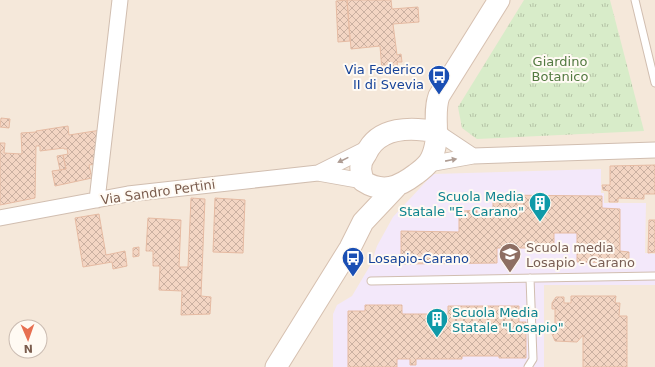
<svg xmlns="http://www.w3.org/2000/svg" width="655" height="367" viewBox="0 0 655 367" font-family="'DejaVu Sans',sans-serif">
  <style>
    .residential { fill: #f5e8da; fill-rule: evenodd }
    .education { fill: #f3e8fa }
    .grass { fill: url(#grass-tufts) }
    .building { fill: url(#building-cross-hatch); stroke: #e6bba3 }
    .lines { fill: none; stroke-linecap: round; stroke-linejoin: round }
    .lane-casing { stroke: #d1beb0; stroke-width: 9 }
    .street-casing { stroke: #d1beb0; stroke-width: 17 }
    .secondary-casing { stroke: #d6c0b0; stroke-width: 23 }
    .lane { stroke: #fff; stroke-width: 7 }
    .street { stroke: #fff; stroke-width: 15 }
    .secondary { stroke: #fff; stroke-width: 21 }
    .oneway { fill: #af9d94 }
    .labels { text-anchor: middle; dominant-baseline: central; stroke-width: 4; stroke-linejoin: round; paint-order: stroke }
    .park-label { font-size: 13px; fill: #537a41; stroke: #fffaf3 }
    .transit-label { font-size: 13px; fill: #164399; stroke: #fffaf3; text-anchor: end }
    .street-label { font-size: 13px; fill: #7a5c4d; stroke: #fffaf3 }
    .culture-label { font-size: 13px; fill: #0d838f; stroke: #fffaf3; text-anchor: end }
    .education-label { font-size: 13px; fill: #785e54; stroke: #fffaf3; text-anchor: start }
  </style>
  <defs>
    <pattern id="grass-tufts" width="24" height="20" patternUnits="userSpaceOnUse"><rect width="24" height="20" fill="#d8ecc9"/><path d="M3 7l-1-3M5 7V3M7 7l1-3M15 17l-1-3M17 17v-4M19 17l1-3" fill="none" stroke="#b4c2a5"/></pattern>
    <pattern id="building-cross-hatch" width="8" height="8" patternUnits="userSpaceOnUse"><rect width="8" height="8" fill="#f3d5c3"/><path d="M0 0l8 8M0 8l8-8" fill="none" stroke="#cab0a1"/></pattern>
  </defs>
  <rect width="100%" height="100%" fill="#fdf6ec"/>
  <path class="residential" d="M0 0H655V367H0ZM16 327H40V351H16Z"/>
  <path class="education" d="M601 169V193H604V203H646L645 253 655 254V285H544V367H333V314L337 305 352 296 371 264 377 246 393 217 433 174Z"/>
  <path class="grass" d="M524 0H610L644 131 477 139 462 128 458 107Z"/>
  <path class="building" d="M347 0H391L392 9 418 7 419 22 393 24 397 55 401 54 402 62H397L398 70 382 71 380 46 351 49Z
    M347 0 350 41 338 42 336 1Z
    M1 118 10 119 9 128 0 127Z
    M68 126 69 135 101 130 97 164 89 165 92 178 55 186 52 171 66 169 63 155 68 154 67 149H64V148L40 151V146H36L35 198 0 205V143H5L4 153 22 154 21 133 36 132V131Z
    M63 155 66 169 60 170 57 156Z
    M655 165V194H644V199L618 198V202H609V191L603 190 602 185H610V166Z
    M493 195 602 196V208L620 209V251L629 252V263L577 262V233H554V248H497V263L401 264V231L459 232V215L464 211 477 210V213H493Z
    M191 198 205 199 201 296 211 297 210 314 181 315 182 291 159 290 160 266H153V251H146L148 218 181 220 179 267H188Z
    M215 198 245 200 243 253 213 252Z
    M99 214 106 255 125 251 127 266 113 269 112 262 83 267 75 218Z
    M649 220H655V252L648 253Z
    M139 247V256L133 257V248Z
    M571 296H616L615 303H620L619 316H627V367H583V335L577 342 555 341 552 334V328H555V309H552V303L556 297H564V303H571Z
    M365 305H402V314H448V306H519V322H526V358H499V356H462V359H416V365H410V359H397V367H348V311H365Z"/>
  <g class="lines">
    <g class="lane-casing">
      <path id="lane" d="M635 0 655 83
        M371 281 655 276
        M528 367 533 359 530 278"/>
    </g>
    <g class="street-casing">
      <path id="street" d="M437 132 473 156
        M429 164 473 156 655 150
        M318 173 368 148
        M97 200 120 0
        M0 218 128 194 318 173 363 181"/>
    </g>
    <g class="secondary-casing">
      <path id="secondary" d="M437 132C412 127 378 126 366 154 364 157 361 162 361 166 360 170 362 176 363 181 383 194 399 187 416 174 427 166 432 161 435 147 439 130 433 112 439 96L499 0
        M276 367 350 248 363 222 396 187"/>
    </g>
    <use href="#lane" class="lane"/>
    <use href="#street" class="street"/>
    <use href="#secondary" class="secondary"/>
  </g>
  <defs><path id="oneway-solid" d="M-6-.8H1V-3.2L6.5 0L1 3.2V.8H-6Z"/></defs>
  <g class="oneway">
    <use href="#oneway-solid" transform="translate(343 160) rotate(154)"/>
    <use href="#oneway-solid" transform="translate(451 160) rotate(-11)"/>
  </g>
  <defs>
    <g id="bus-pin" transform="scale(1.15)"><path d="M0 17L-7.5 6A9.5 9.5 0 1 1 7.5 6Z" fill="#1a4fb4" stroke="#fffaf3"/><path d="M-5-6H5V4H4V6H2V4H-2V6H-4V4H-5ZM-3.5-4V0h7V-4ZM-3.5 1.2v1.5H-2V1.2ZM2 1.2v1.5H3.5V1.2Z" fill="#fff"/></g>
    <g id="building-pin" transform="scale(1.15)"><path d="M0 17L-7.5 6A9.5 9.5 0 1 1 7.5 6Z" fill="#0f9aa8" stroke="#fffaf3"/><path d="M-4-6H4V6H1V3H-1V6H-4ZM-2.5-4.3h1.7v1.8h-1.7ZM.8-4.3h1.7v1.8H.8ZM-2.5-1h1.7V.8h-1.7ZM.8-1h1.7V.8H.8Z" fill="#fff"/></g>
    <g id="school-pin" transform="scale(1.15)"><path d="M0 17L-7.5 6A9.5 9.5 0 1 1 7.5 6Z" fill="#8d6e63" stroke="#fffaf3"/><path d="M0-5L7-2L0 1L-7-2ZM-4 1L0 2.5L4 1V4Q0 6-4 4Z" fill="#fff"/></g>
  </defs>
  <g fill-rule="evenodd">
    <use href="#bus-pin" x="439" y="76"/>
    <use href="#building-pin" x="540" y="203"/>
    <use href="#school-pin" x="510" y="254"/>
    <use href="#bus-pin" x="353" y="258"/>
    <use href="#building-pin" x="437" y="319"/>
  </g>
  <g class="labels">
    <g class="park-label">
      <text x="560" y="61">Giardino<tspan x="560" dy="15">Botanico</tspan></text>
    </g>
    <g class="transit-label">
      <text x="424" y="69">Via Federico<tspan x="424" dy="15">II di Svevia</tspan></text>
      <text x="368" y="258" text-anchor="start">Losapio-Carano</text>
    </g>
    <g class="street-label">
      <text transform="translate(158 192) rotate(-8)">Via Sandro Pertini</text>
    </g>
    <g class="culture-label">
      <text x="524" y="196">Scuola Media<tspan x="524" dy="15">Statale "E. Carano"</tspan></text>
      <text x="452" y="312" text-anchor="start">Scuola Media<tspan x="452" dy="15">Statale "Losapio"</tspan></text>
    </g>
    <g class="education-label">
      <text x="526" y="247">Scuola media<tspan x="526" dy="15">Losapio - Carano</tspan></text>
    </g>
  </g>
  <g transform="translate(28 339) rotate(178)"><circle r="19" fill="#fffaf3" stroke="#cabbb1"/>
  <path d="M0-3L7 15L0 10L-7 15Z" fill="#e76f51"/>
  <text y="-6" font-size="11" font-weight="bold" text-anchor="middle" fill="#7a5c4d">N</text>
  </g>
</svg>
